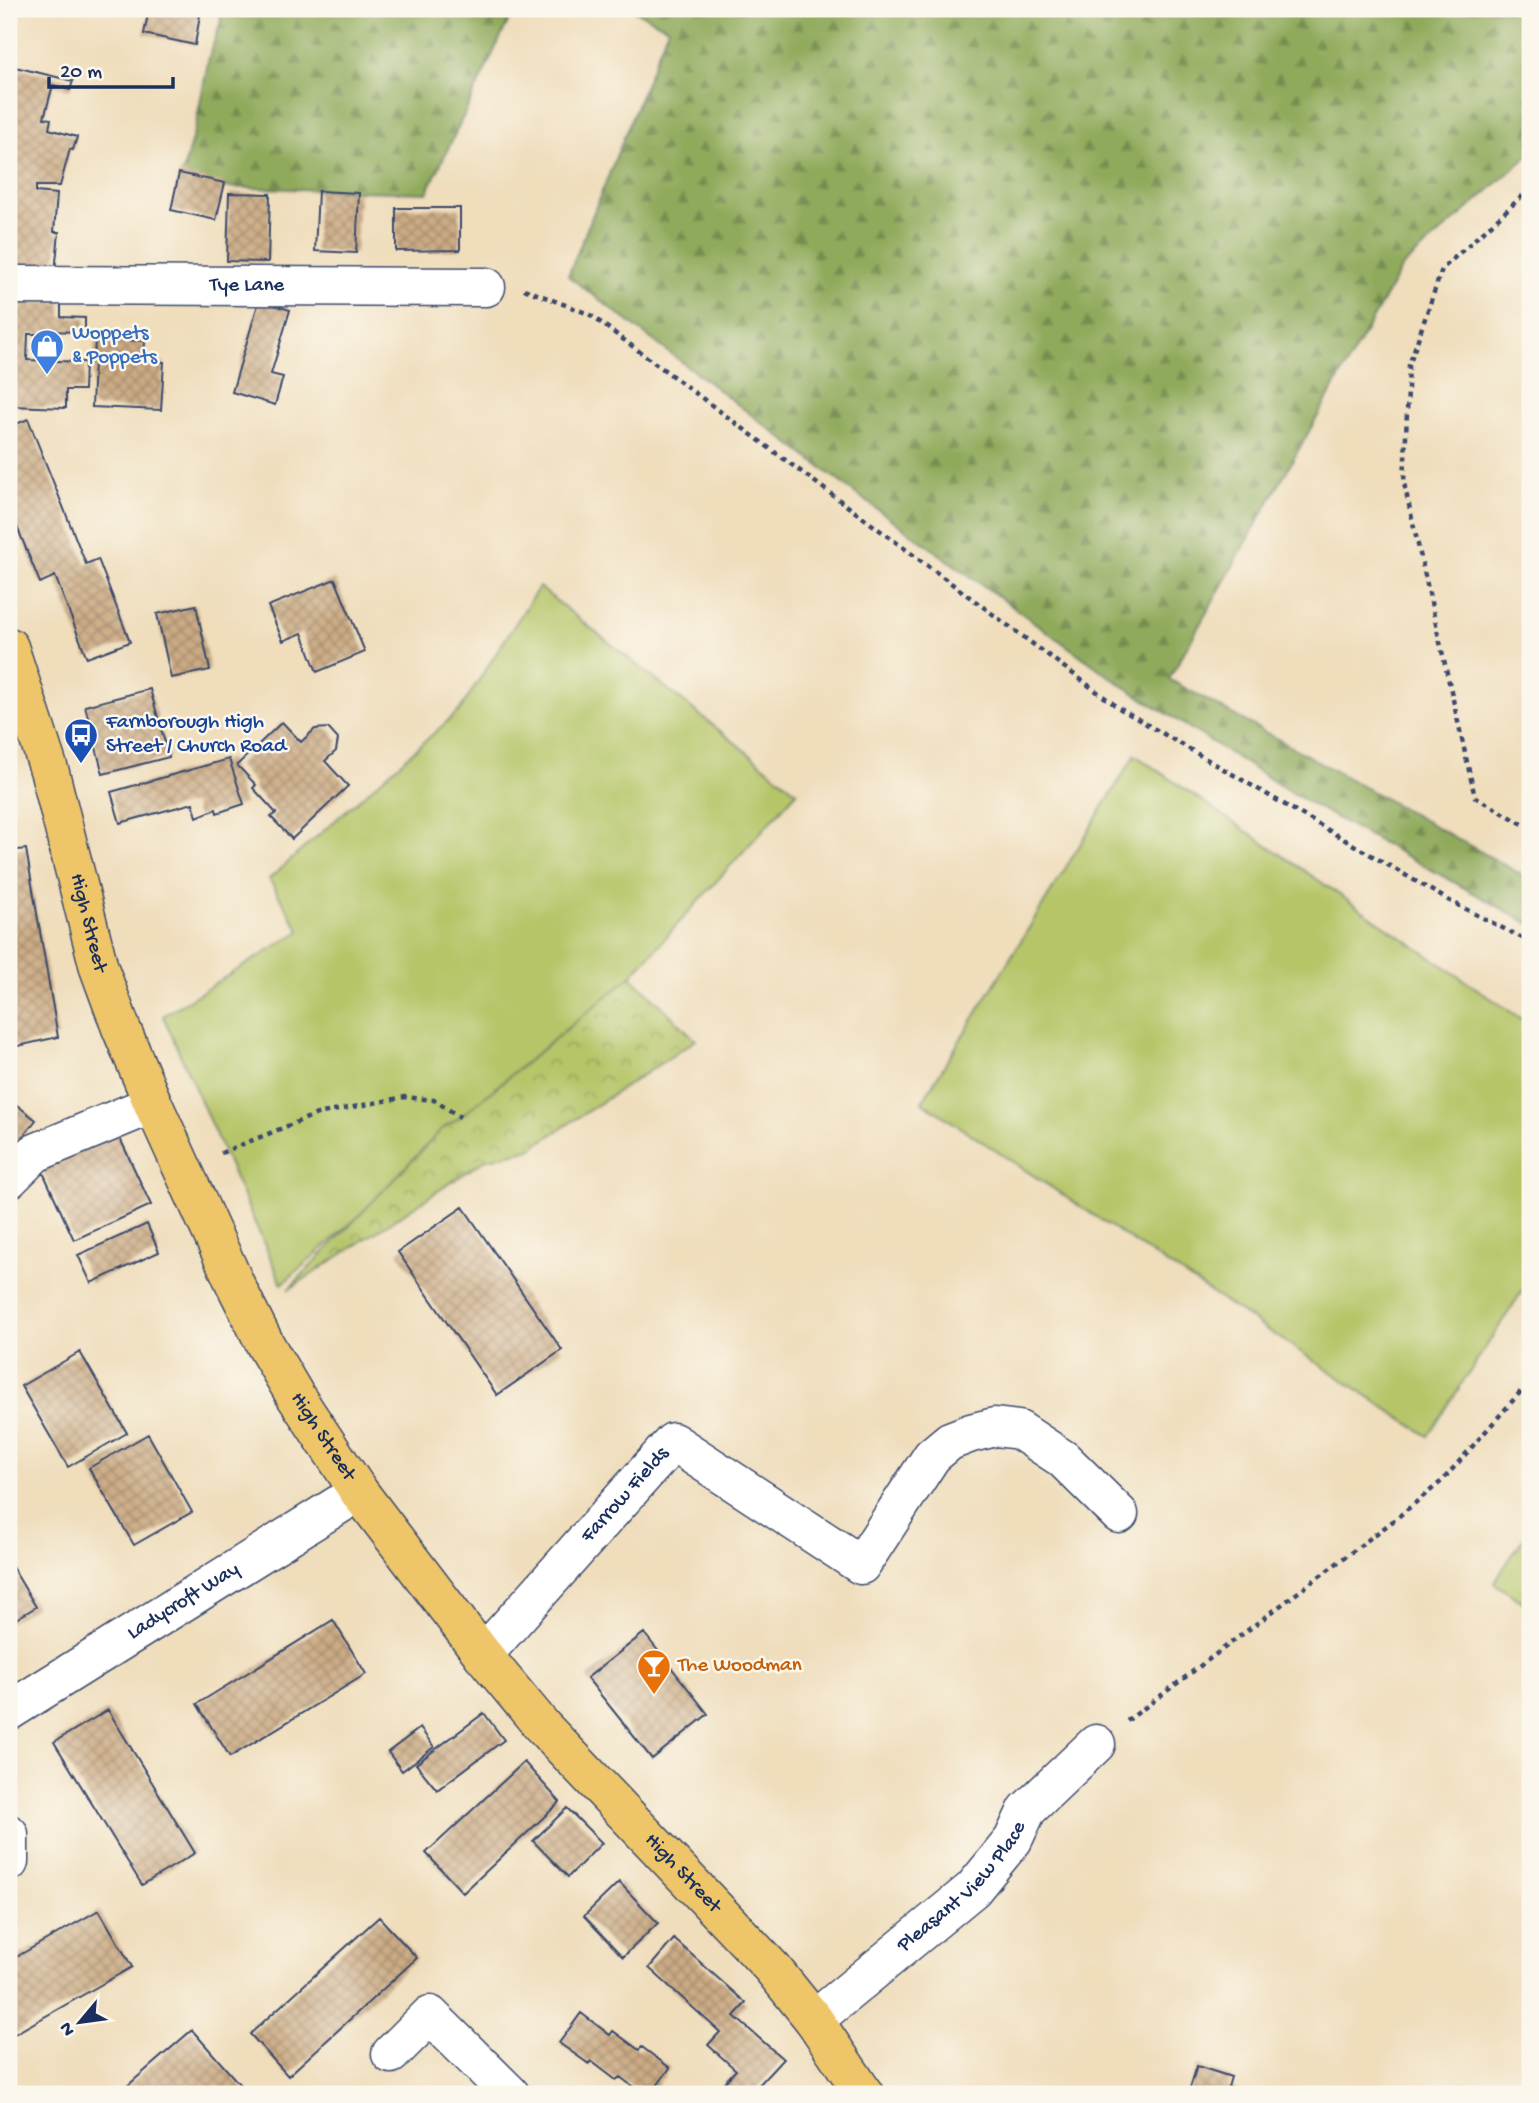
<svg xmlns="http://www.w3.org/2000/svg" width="1539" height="2103" viewBox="0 0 1539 2103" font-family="'Gochi Hand',sans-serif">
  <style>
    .grass { fill: #b5c568; stroke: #687a63; stroke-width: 2 }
    .forest { fill: url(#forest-firs); stroke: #566c5d; stroke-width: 2 }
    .park { fill: url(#park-crowns); stroke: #687a63; stroke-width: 2 }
    .building { fill: url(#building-cross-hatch) }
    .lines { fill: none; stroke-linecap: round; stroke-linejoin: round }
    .minor-casing { stroke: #3b496c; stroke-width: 41 }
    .major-casing { stroke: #3b496c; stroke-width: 41 }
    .path { stroke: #3b496c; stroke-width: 4.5; stroke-dasharray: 5 5; stroke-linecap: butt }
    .minor { stroke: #fff; stroke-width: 38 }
    .major { stroke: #eec569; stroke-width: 38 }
    .labels { text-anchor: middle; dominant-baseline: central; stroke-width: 5; stroke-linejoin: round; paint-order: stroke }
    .street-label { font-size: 21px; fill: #1b2f5e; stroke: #fbf7ec }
    .shop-label { font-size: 21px; fill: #366cbe; stroke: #fbf7ec; text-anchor: start }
    .transit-label { font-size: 21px; fill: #164399; stroke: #fbf7ec; text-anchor: start }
    .food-label { font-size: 21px; fill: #c56008; stroke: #fbf7ec; text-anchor: start }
  </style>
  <defs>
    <pattern id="forest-firs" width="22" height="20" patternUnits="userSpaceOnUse" patternTransform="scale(1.75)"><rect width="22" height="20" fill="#90aa5c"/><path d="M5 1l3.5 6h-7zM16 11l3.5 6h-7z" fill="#758b4f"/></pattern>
    <pattern id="park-crowns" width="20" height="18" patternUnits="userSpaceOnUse" patternTransform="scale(1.75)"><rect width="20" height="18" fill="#b5c568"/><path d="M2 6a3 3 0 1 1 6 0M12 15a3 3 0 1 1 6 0" fill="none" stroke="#92a059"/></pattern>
    <pattern id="building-cross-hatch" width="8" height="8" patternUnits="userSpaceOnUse" patternTransform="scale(1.75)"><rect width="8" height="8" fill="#ccab84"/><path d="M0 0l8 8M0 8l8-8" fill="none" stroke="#a58c6f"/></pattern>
  </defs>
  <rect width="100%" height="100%" fill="#fbf7ec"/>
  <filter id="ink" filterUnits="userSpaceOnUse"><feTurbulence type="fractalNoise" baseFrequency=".0143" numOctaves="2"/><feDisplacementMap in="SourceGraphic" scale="14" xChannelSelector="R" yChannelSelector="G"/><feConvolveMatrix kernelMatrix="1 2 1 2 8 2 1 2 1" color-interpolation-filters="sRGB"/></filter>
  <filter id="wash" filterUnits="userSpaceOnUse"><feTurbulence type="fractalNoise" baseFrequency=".00686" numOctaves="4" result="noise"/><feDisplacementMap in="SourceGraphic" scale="28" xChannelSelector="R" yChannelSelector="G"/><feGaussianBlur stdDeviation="1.57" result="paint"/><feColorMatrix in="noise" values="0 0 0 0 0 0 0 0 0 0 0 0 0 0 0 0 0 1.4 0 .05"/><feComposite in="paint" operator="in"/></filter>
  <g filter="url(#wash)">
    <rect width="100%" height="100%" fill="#efddbb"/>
    <path class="grass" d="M539 587 797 792 631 976 282 1284 163 1016 300 931 269 879 459 711Z
      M1135 755 1530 1025V1279L1428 1436 922 1102Z
      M1530 1528V1607L1494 1583Z"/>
    <path class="forest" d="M219 9H514L427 193 179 186 196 124 209 57 221 21Z
      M632 9H1530V154L1402 267 1169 679 1530 879V924L1300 798 1120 684 852 491 568 276 668 28Z"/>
    <path class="park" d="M631 976 696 1040 530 1149 485 1160 288 1290 441 1130 460 1117Z"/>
    <g id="blocks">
      <path class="building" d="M149 9H201L195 45 144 34Z
        M11 66 73 81 70 90 53 85 44 118 51 119 49 129 77 137 73 150 70 149 60 186H36V192L57 194 54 232H59L55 272 9 276V74Z
        M179 173 225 183 216 220 171 210Z
        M318 191 359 193 356 253 315 251Z
        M229 193 270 194 268 262 227 261Z
        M396 208H460V250L396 251Z
        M9 301 61 303V317L85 318V332L44 331V334H28L27 360 85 362 84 390H66V408L9 406Z
        M259 301 290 310 271 374 283 377 275 405 232 392Z
        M95 339 145 341 144 361 164 362 161 410 92 407Z
        M28 419 86 564 98 559 130 642 87 658 55 576 40 583 9 507V427Z
        M335 579 365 652 317 672 302 633 283 641 268 606Z
        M196 605 210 670 171 678 157 614Z
        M150 689 169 757 103 774 85 706Z
        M282 722 301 742 315 729 328 728 338 739 336 751 325 761 348 786 292 839 271 817 276 813 253 788 256 785 237 765Z
        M229 759 244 804 217 813 216 809 197 817 193 803 120 823 111 792Z
        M26 849 58 1037 9 1048V851Z
        M9 1099 36 1120 14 1148 9 1144Z
        M117 1132 151 1205 74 1240 41 1168Z
        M463 1207 562 1350 497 1395 398 1252Z
        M147 1224 159 1252 91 1283 78 1255Z
        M80 1352 127 1433 68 1467 21 1386Z
        M148 1434 192 1512 134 1545 89 1468Z
        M9 1562 36 1607 9 1623Z
        M333 1620 366 1674 230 1757 197 1704Z
        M644 1633 708 1714 652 1759 587 1678Z
        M108 1710 195 1853 142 1885 54 1742Z
        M484 1713 504 1740 437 1790 416 1764Z
        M420 1728 434 1747 402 1771 388 1752Z
        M524 1762 560 1802 463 1893 426 1853Z
        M567 1808 602 1843 568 1877 533 1841Z
        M619 1882 658 1923 623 1957 584 1916Z
        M99 1910 132 1967 9 2037V1961Z
        M379 1917 417 1958 288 2076 250 2034Z
        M674 1939 746 2003 734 2016 783 2059 757 2087 765 2094H733L722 2085 736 2070 708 2045 720 2032 649 1968Z
        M581 2013 610 2035 613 2031 639 2050 642 2047 670 2068 651 2094H643L620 2077 616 2080 591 2061 589 2064 559 2043Z
        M192 2030 248 2094H118Z
        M1197 2066 1231 2077 1228 2087 1248 2094H1188Z"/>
    </g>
  </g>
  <g filter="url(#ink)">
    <use href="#blocks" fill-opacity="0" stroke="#3b496c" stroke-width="2"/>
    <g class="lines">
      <g class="minor-casing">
        <g id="minor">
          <path id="s1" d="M9 285 486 287"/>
          <path d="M9 1179 35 1153 153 1104"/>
          <path id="s2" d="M483 1655 673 1442 861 1565 932 1456 950 1441 971 1433 995 1427 1019 1430 1063 1459 1119 1514"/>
          <path id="s3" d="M9 1711 359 1492"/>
          <path d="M9 1834V1862"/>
          <path id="s4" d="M814 2020 973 1889 1013 1840 1027 1810 1096 1744"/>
          <path d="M391 2054 430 2015 510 2094"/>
        </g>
      </g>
      <g class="major-casing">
        <g id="major">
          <path id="s5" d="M9 647 50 773 99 968 121 1028 153 1104 236 1286 266 1346 296 1397 359 1492 483 1655 542 1726 772 1968 814 2020 864 2094"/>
        </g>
      </g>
      <path class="path" d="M1530 189 1442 269 1409 365 1404 483 1475 797 1530 828
        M524 289 589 314 1119 708 1448 900 1530 942
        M221 1153 317 1114 405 1097 434 1100 460 1117
        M1127 1721 1393 1521 1442 1481 1530 1381"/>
      <use href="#minor" class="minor"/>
      <use href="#major" class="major"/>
    </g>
  </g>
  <defs>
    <g id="shop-pin" transform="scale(1.75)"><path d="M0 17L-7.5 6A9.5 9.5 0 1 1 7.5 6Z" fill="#3f7fe0" stroke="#fbf7ec"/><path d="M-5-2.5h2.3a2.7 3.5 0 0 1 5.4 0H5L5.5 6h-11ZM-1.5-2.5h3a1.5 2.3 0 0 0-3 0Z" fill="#fff"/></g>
    <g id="bus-pin" transform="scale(1.75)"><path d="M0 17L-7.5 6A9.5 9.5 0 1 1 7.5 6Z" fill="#1a4fb4" stroke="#fbf7ec"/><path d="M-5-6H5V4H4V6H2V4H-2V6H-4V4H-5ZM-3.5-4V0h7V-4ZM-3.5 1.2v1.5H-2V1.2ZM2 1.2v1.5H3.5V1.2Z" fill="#fff"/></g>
    <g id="bar-pin" transform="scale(1.75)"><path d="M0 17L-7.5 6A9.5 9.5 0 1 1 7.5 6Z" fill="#e8710a" stroke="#fbf7ec"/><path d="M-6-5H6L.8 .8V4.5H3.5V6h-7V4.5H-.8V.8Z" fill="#fff"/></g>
  </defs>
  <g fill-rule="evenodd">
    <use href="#shop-pin" x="47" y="346"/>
    <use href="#bus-pin" x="81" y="735"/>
    <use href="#bar-pin" x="654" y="1666"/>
  </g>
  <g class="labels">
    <g class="street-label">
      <text stroke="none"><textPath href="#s1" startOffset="238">Tye Lane</textPath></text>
      <text stroke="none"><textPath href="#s5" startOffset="287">High Street</textPath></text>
      <text stroke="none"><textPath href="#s5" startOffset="854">High Street</textPath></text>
      <text stroke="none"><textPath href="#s2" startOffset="214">Farrow Fields</textPath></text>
      <text stroke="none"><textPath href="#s3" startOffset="206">Ladycroft Way</textPath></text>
      <text stroke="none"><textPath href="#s5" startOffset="1421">High Street</textPath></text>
      <text stroke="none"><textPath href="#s4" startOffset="200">Pleasant View Place</textPath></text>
    </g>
    <g class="shop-label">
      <text x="72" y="334">Woppets<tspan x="72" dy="24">&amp; Poppets</tspan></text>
    </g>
    <g class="transit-label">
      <text x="106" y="723">Farnborough High<tspan x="106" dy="24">Street / Church Road</tspan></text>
    </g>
    <g class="food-label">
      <text x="678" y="1666">The Woodman</text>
    </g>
  </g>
  <rect width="1539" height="2103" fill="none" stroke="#fbf7ec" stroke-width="35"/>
  <g transform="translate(80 2022) rotate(241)" stroke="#fbf7ec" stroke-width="5" paint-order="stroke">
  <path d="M0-5L12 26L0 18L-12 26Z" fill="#1b2f5e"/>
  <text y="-10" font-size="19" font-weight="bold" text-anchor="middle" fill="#1b2f5e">N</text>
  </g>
  <path d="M49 77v10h124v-10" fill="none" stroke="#1b2f5e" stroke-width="3.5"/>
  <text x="60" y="77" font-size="21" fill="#1b2f5e" stroke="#fbf7ec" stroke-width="5" paint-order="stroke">20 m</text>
</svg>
